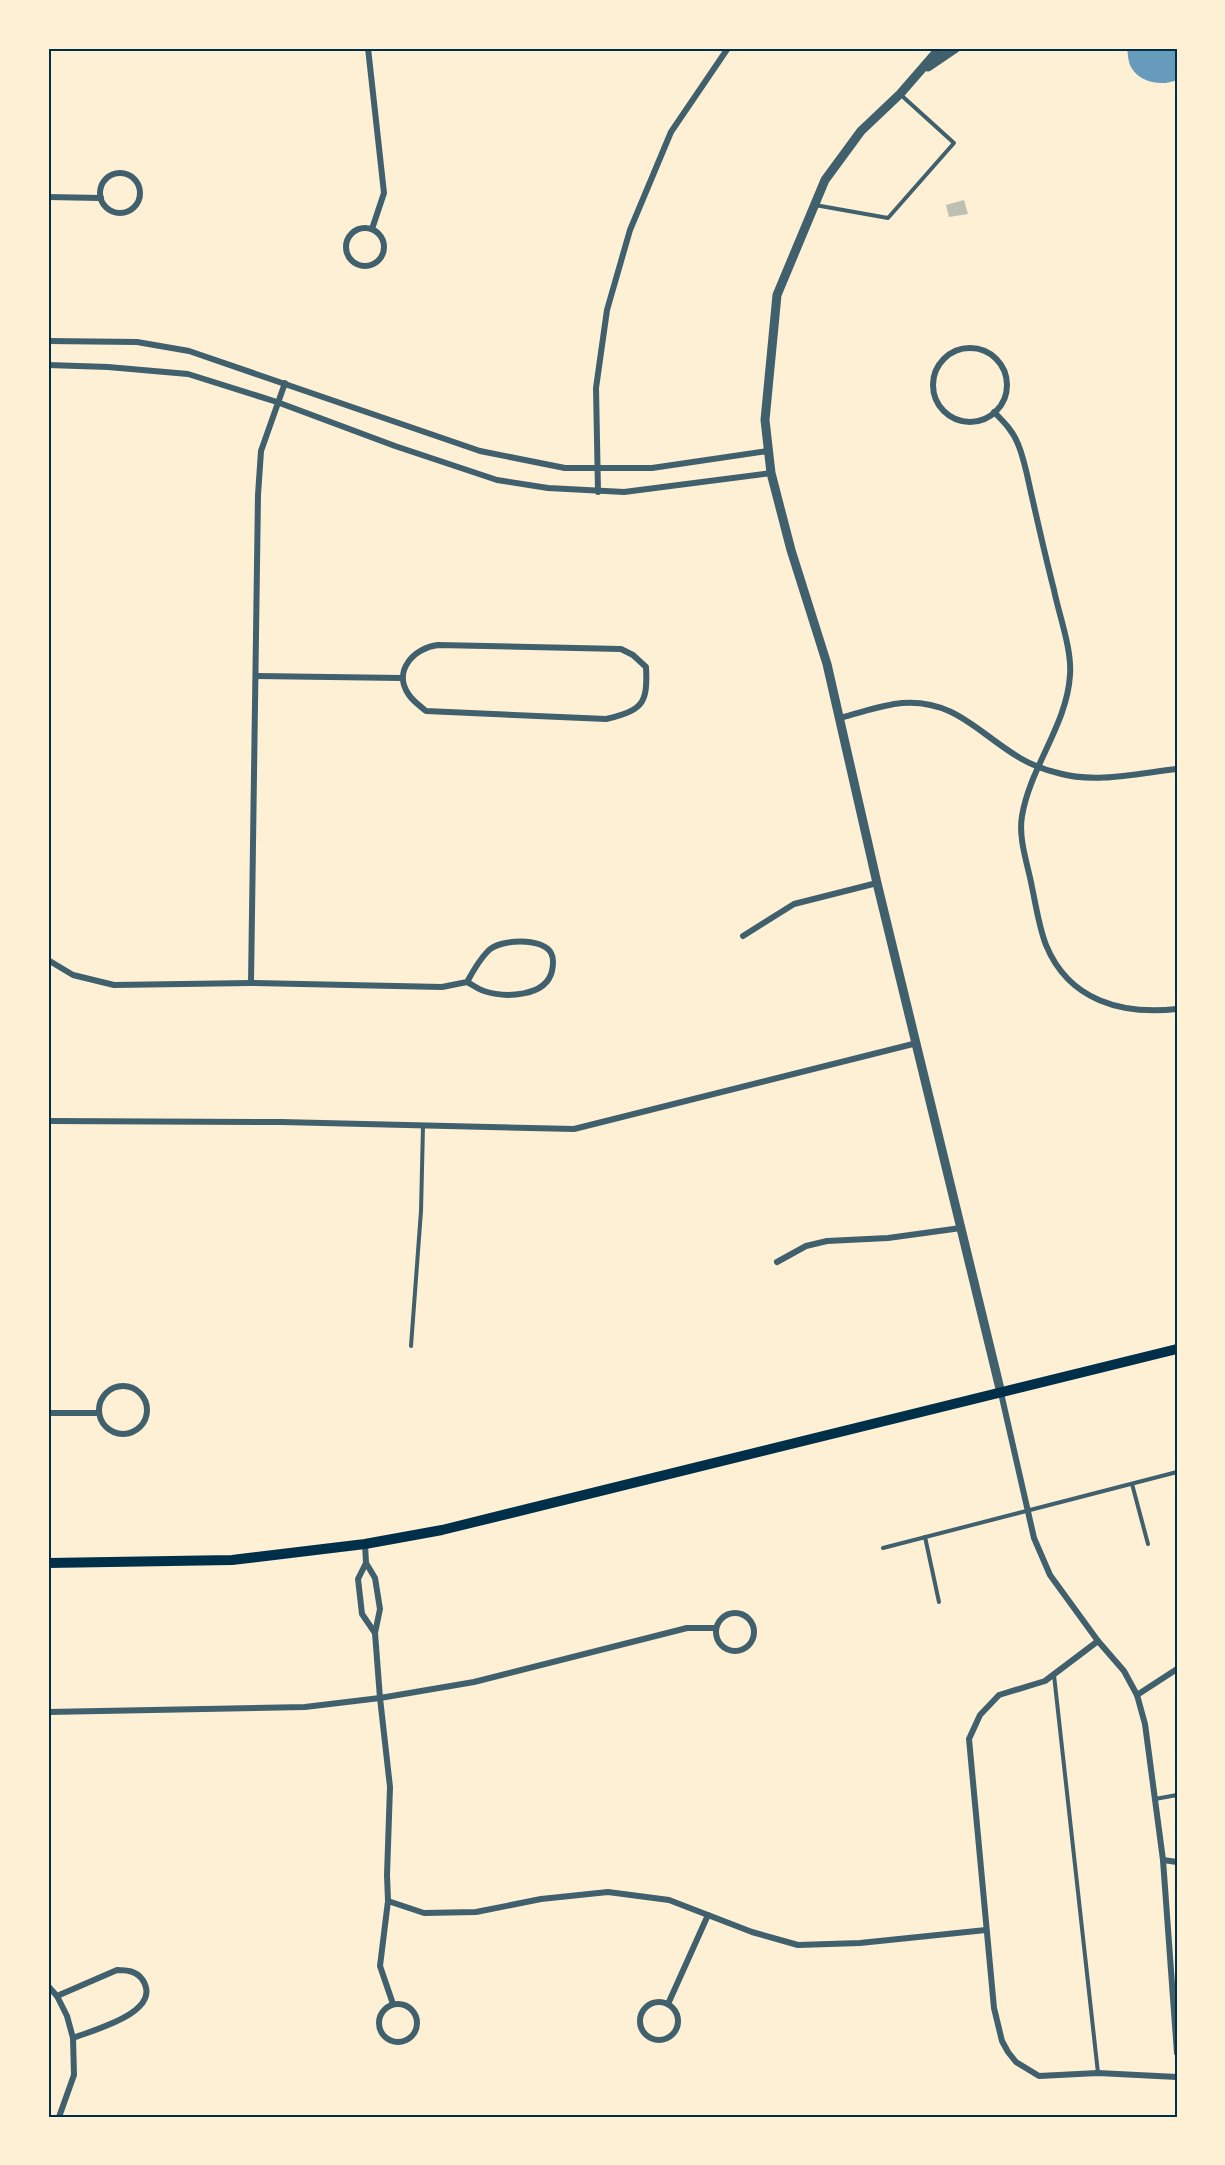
<svg xmlns="http://www.w3.org/2000/svg" width="1225" height="2165" font-family="Spectral,serif">
<style>
.water{fill:#669bbc}
.building{fill:#bec0b2}
.lines{fill:none;stroke-linecap:round;stroke-linejoin:round}
.service{stroke:#3f606c;stroke-width:4}
.minor{stroke:#3f606c;stroke-width:6}
.tertiary{stroke:#3f606c;stroke-width:9}
.secondary{stroke:#003049;stroke-width:10}
.neatline{fill:none;stroke:#003049;stroke-width:2}
</style>
<rect width="100%" height="100%" fill="#fdf0d5"/>
<path class="water" d="M1127,48H1177V80C1161,87 1139,82 1131,67C1128,62 1128,54 1127,48Z"/>
<path class="building" d="M964,200L968,214L949,217L946,205Z"/>
<g class="lines">
<g class="service">
<path d="M815,205L888,218L954,143L901,95"/>
<path d="M411,1346L421,1211L423,1126"/>
<path d="M1132,1484L1148,1544"/>
<path d="M925,1537L939,1602"/>
<path d="M883,1548L1177,1472"/>
<path d="M1054,1675L1098,2073"/>
<path d="M1155,1799L1177,1795"/>
</g>
<g class="minor">
<path d="M368,48L384,193L372,229"/>
<circle cx="120" cy="193" r="20"/>
<path d="M48,197L101,198"/>
<circle cx="365" cy="247" r="19"/>
<path d="M48,341L137,342L189,351L480,451L565,468H652L768,451"/>
<circle cx="970" cy="385" r="37"/>
<path d="M48,365L108,367L188,374L277,402L395,446L497,480L548,488L624,492L771,473"/>
<path d="M994,412C1004,422 1013,431 1018,444C1025,461 1028,480 1032,497C1039,528 1046,559 1054,590C1059,615 1072,649 1070,675C1067,725 1030,767 1022,816C1018,839 1028,865 1032,887C1036,906 1039,927 1046,945C1069,1001 1122,1015 1177,1009"/>
<path d="M598,492L596,388L607,310L630,230L671,132L728,48"/>
<path d="M438,645L621,649L633,655L646,667C648,705 642,710 606,719L426,711C420,706 413,701 409,695C392,671 414,648 438,645Z"/>
<path d="M256,676L402,678"/>
<path d="M839,718C860,713 881,705 902,703C955,699 979,734 1020,758C1032,765 1045,770 1058,773C1096,784 1139,773 1177,769"/>
<path d="M743,936L794,904L877,883"/>
<path d="M48,960L73,975L114,985L251,983L442,987L467,982C473,985 478,989 484,991C505,998 546,997 552,971C553,966 554,958 551,953C543,937 499,939 488,951C479,960 473,971 467,982"/>
<path d="M251,983L258,495L261,451L285,383"/>
<path d="M48,1121L281,1122L574,1129L917,1043"/>
<path d="M777,1262L806,1246L827,1241L888,1238L961,1228"/>
<circle cx="123" cy="1410" r="24"/>
<path d="M1001,1393L1034,1538L1050,1575L1098,1641L1124,1671L1137,1695L1145,1724L1163,1860L1177,2053"/>
<path d="M48,1413H99"/>
<path d="M365,1544L366,1563L375,1578L380,1609L375,1633L380,1698L390,1787L387,1875L388,1901L380,1966L393,2004"/>
<path d="M366,1563L358,1579L362,1614L375,1633"/>
<circle cx="735" cy="1632" r="19"/>
<path d="M1098,1641L1045,1681L999,1695L980,1715L969,1739L994,2008L1002,2041L1008,2052L1016,2062L1039,2076L1098,2073L1177,2077"/>
<path d="M1137,1695L1177,1669"/>
<path d="M48,1712L305,1707L380,1698L474,1682L687,1628H716"/>
<path d="M1163,1860L1177,1862"/>
<path d="M388,1901L424,1913L476,1912L541,1899L608,1892L669,1900L752,1932L798,1945L860,1943L986,1930"/>
<path d="M48,1986L57,1996L67,2016L73,2038L74,2075L59,2117"/>
<path d="M57,1996L117,1970C127,1970 136,1971 142,1979C165,2012 93,2030 73,2038"/>
<circle cx="659" cy="2021" r="19"/>
<circle cx="398" cy="2023" r="19"/>
<path d="M668,2004L708,1915"/>
</g>
<g class="tertiary">
<path d="M940,48L900,94L861,131L825,180L777,295L765,420L771,473L791,550L827,664L877,883L1001,1393"/>
<path d="M928,67L956,48"/>
</g>
<path class="secondary" d="M48,1563L232,1560L365,1544L442,1530L1177,1349"/>
</g>
<rect width="1225" height="2165" fill="none" stroke="#fdf0d5" stroke-width="99"/>
<rect x="50" y="50" width="1126" height="2066" class="neatline"/>
</svg>
